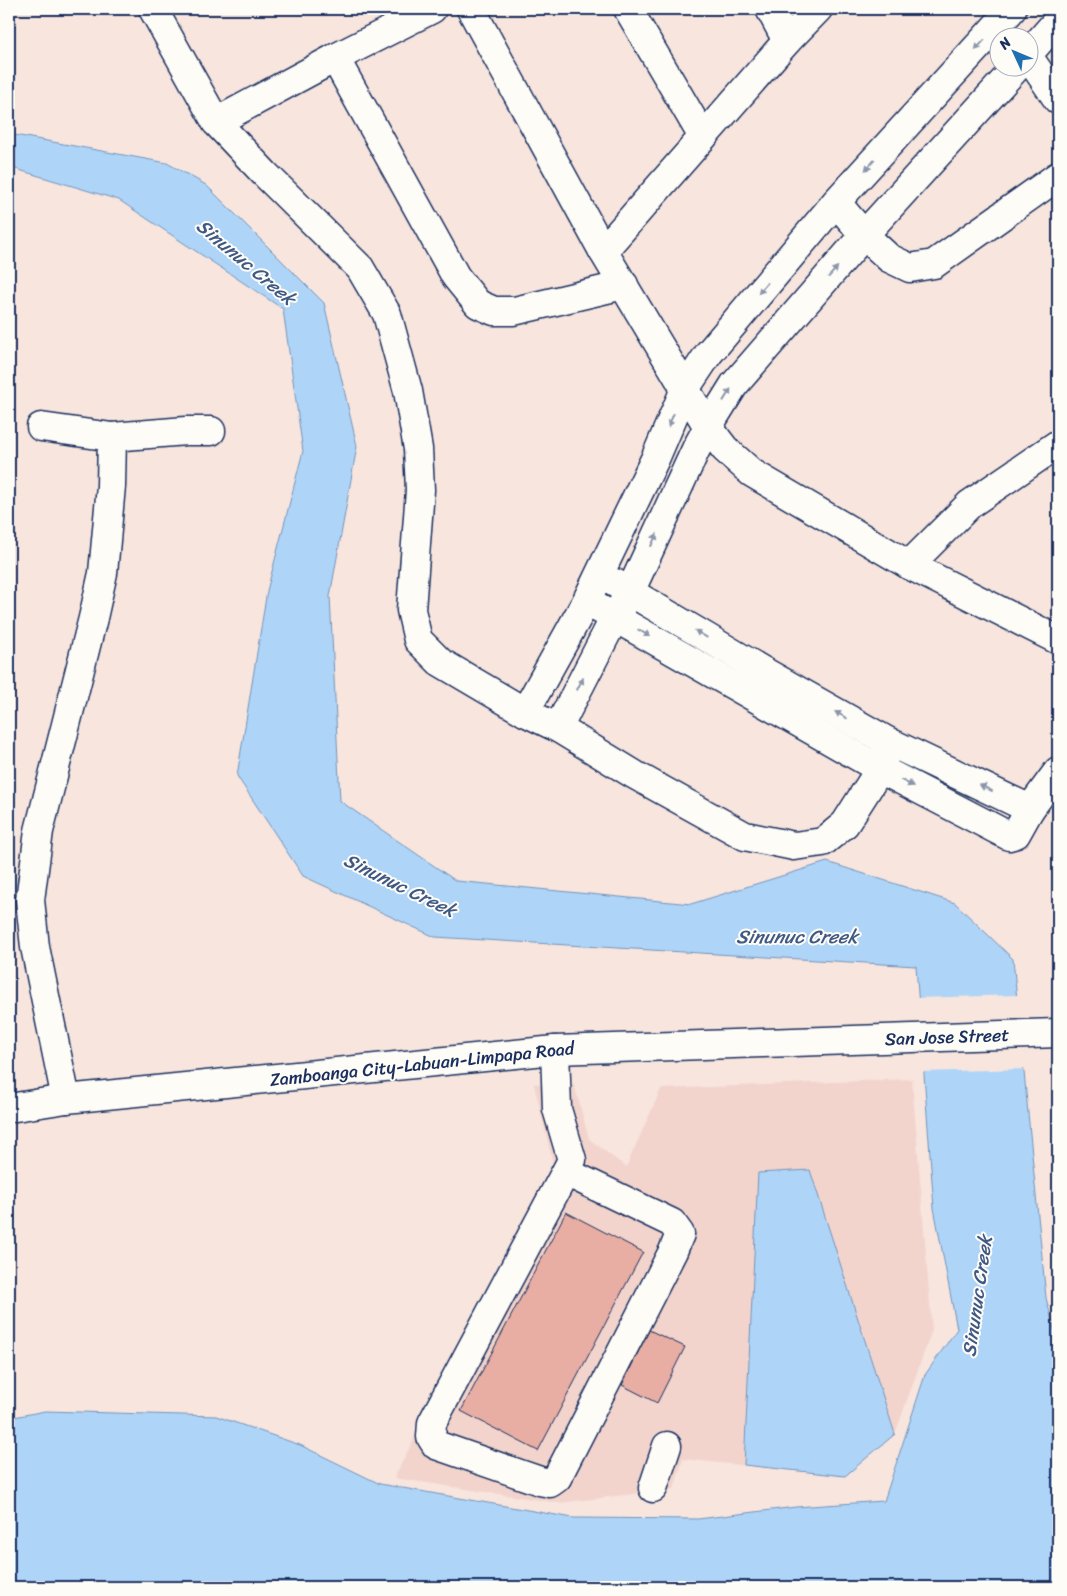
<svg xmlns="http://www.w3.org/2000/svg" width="1067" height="1596" font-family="Sriracha,sans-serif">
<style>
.built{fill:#f2d4cd}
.water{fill:#aed5f8;stroke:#7393ba}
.pier{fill:#f7e5de}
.building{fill:#e8aea4;stroke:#1b2f5e}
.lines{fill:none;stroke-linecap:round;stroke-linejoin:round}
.minor-casing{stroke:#1b2f5e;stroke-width:31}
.major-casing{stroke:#1b2f5e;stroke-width:31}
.minor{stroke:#fdfcf7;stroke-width:28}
.major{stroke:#fdfcf7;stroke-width:28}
.oneway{fill:#8c96aa}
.labels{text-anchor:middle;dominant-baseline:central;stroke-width:4;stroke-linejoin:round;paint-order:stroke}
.street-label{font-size:18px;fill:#1b2f5e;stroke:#fdfcf7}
.water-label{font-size:19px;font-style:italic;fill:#405884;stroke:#fdfcf7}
</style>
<rect width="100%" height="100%" fill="#f7e5de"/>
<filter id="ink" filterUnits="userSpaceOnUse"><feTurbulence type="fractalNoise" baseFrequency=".02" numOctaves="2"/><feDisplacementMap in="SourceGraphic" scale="10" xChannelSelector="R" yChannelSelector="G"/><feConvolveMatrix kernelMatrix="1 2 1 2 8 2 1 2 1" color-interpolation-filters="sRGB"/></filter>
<g filter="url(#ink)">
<path class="built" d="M912,1079L932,1330L895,1434L845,1476L683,1459L674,1489L559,1503L394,1478L554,1167L534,1084H574L589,1139L626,1167L661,1089Z"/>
<g class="water">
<path d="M9,134L167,163L206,185L324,303L357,446L330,596L340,801L456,881L691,904L827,862L955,903L1013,959L1046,1298L1058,1343V1587H9V1418L45,1411L216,1416L300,1445L380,1484L573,1518L698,1519L796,1507L884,1501L925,1375L957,1329L934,1208L916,966L435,937L303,876L237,776L267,591L303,451L283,309L119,200L9,167Z"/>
<path d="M810,1170L895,1434L845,1476L744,1465L758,1173Z"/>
</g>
<path class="pier" d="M1019,995L1026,1069L921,1072L916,998Z"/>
<g class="building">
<path d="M566,1212L643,1252L538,1451L461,1411Z"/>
<path d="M649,1330L685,1347L657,1403L622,1385Z"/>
</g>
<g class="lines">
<g class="minor-casing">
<g id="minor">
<path d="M153,9L216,122L265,174L360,268L387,314L408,391L418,449L420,490L411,610L418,640L440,662L525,712L558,728L635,775L745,836L794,846L823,842L845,824L880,769L889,742"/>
<path d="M471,9L603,251L708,427L725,449L752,473L909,565L1058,640"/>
<path d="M628,9L703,137"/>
<path d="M770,9L787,41"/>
<path d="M1030,52L1058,20"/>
<path d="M335,58L456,277L478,304L494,311H514L624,285"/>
<path d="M1030,59L1058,100"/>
<path d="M216,122L335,58L432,9"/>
<path d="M836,202L864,235L889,258L910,268L934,264L1058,176"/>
<path d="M603,251L787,41L818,9"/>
<path d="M41,427L112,437L111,486L103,573L93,618L39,831L30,900L35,947L66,1099"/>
<path d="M112,437L186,431H211"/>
<path d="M909,565L970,504L1058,444"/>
<path d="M615,583L763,671L889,742L1030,809"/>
<path d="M598,608L880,769L1009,836L1016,834L1030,809L1058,771"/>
<path d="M525,712L586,602L655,459L685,389L709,353L836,202L1012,9"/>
<path d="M558,728L615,617L630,592L696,449L708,427L734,385L864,235L1016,68"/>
<path d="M555,1050L557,1109L572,1160L432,1423L431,1437L436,1445L540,1481L550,1483L557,1478L673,1251L680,1234L672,1223L566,1172"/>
<path d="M653,1488L667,1446"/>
</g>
</g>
<g class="major-casing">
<path id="major" d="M9,1108L66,1099L555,1050L1058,1033"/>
</g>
<use href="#minor" class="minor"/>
<use href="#major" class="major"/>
</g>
<defs><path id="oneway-solid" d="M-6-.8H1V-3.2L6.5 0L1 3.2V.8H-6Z" transform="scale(1.25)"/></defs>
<g class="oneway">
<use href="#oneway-solid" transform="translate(980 45) rotate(132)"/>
<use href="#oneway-solid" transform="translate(870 165) rotate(132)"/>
<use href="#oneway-solid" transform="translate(833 272) rotate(-49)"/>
<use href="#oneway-solid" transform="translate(763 288) rotate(130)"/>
<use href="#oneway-solid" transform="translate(727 395) rotate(-58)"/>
<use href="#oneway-solid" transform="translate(671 420) rotate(113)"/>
<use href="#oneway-solid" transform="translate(654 540) rotate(-65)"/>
<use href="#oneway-solid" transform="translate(644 633) rotate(30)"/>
<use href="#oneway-solid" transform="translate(701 634) rotate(-149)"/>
<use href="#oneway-solid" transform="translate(580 684) rotate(-63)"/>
<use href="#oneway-solid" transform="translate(841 715) rotate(-150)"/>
<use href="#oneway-solid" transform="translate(907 783) rotate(27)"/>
<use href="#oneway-solid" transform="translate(986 788) rotate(-154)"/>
</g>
</g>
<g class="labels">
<g class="street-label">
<text transform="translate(947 1037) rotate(-2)">San Jose Street</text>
<text transform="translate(422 1064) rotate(-6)">Zamboanga City-Labuan-Limpapa Road</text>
</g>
<g class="water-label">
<text transform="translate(246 262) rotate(40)">Sinunuc Creek</text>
<text transform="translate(400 885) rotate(26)">Sinunuc Creek</text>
<text x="797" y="936">Sinunuc Creek</text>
<text transform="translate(977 1296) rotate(-82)">Sinunuc Creek</text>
</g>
</g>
<rect width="1067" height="1596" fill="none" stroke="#fdfcf7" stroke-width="30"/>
<rect x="15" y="15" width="1037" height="1566" fill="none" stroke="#1b2f5e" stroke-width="2" filter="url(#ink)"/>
<g transform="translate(1014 52) rotate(314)"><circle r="24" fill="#fdfcf7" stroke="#a3aaba"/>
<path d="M0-4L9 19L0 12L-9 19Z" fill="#1f6fb2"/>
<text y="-8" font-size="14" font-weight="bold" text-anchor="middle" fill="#1b2f5e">N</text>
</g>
</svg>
